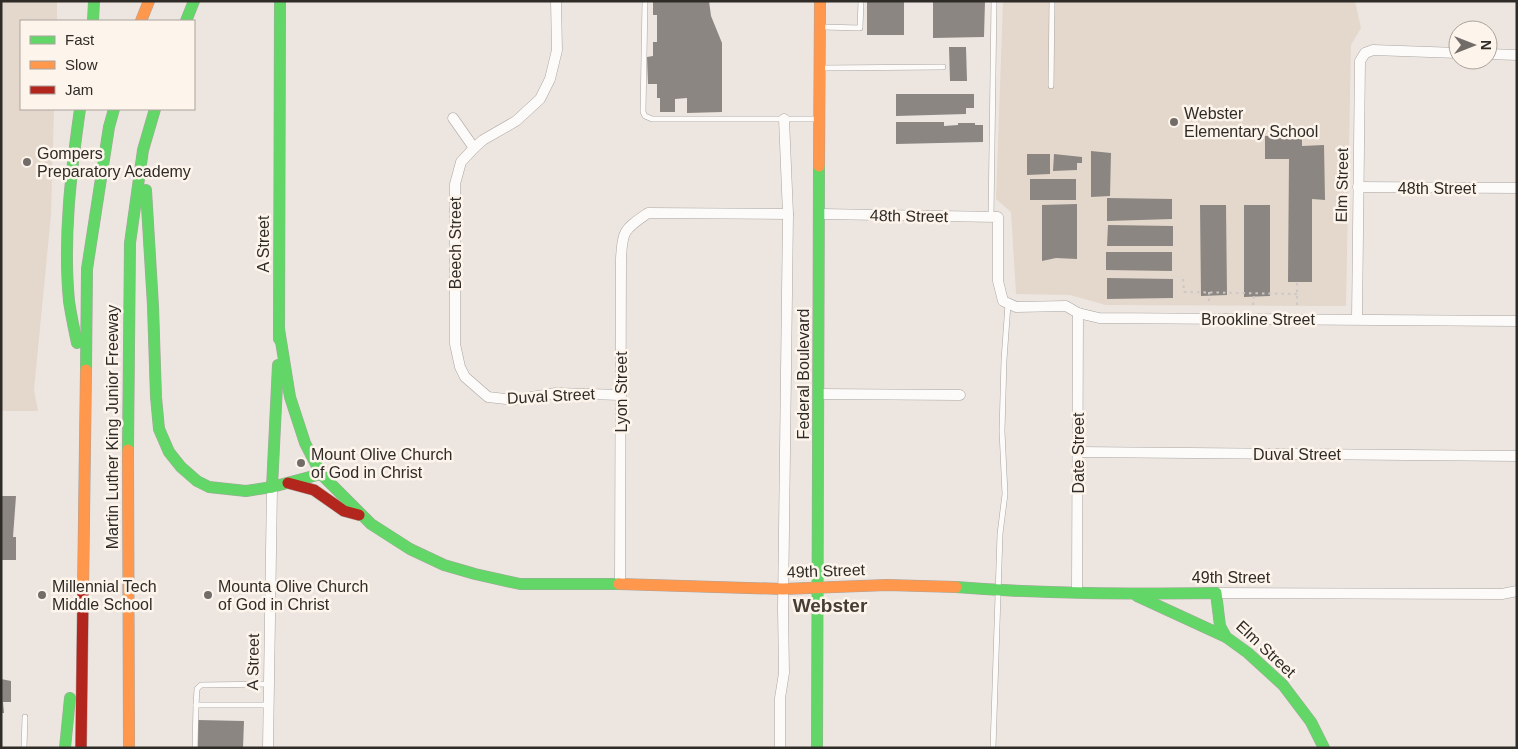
<svg xmlns="http://www.w3.org/2000/svg" width="1518" height="749" font-family="Arial,sans-serif">
<style>
.built{fill:#e4d8cc}
.building{fill:#8b8682}
.lines{fill:none;stroke-linecap:round;stroke-linejoin:round}
.lane-casing{stroke:#aaa5a1;stroke-width:6}
.street-casing{stroke:#aaa5a1;stroke-width:11}
.fast-casing{stroke:#aaa5a1;stroke-width:12}
.slow-casing{stroke:#aaa5a1;stroke-width:12}
.jam-casing{stroke:#aaa5a1;stroke-width:12}
.path{stroke:#cbc8c7;stroke-width:2;stroke-dasharray:2.5 4;stroke-linecap:butt}
.lane{stroke:#fcfbfa;stroke-width:5}
.street{stroke:#fcfbfa;stroke-width:10}
.fast{stroke:#63d668;stroke-width:11}
.slow{stroke:#ff974d;stroke-width:11}
.jam{stroke:#b3261e;stroke-width:11}
.poi-dot{fill:#726c68;stroke:#fdf4eb;stroke-width:2}
.labels{text-anchor:middle;dominant-baseline:central;stroke-width:5;stroke-linejoin:round;paint-order:stroke}
.poi-label{font-size:16px;fill:#2f2b27;stroke:#fdf4eb;text-anchor:start}
.street-label{font-size:16px;fill:#2f2b27;stroke:#fdf4eb}
.quarter-label{font-size:19px;font-weight:bold;fill:#463d34;stroke:#fdf4eb}
</style>
<rect width="100%" height="100%" fill="#ede6e0"/>
<g class="built">
<path d="M1,1H57V21H21V109H54L51,215L34,390L38,411H1Z"/>
<path d="M1003,1H1355L1361,28L1351,45L1346,306L1106,305L1070,295L1016,294L1011,212L996,199Z"/>
</g>
<g class="building">
<path d="M653,1H709L711,16L722,43V112L687,113V98L675,99V112H660V98H657V84H648L647,57L653,56V42H657V15H653Z"/>
<rect x="867" y="1" width="37" height="34"/>
<path d="M933,1H985L984,37L933,38Z"/>
<path d="M949,47H966L967,81H950Z"/>
<path d="M896,94H974V108H966V114L896,116Z"/>
<path d="M896,122H944V126L958,125V123H975V125H983V142L896,144Z"/>
<path d="M1298,135H1302V146L1324,145L1325,200L1312,199V282H1288L1289,159H1265V136Z"/>
<path d="M1091,151L1111,153L1110,196L1091,197Z"/>
<path d="M1027,154H1050V174L1027,175Z"/>
<path d="M1054,154L1082,157V163H1077V170L1053,171Z"/>
<rect x="1030" y="179" width="46" height="21"/>
<path d="M1107,198L1172,199V219L1107,221Z"/>
<path d="M1077,204V259L1056,258L1042,261V205Z"/>
<path d="M1200,205H1226L1227,295L1201,296Z"/>
<path d="M1244,205H1270V296L1244,297Z"/>
<path d="M1108,225L1173,226V246H1107Z"/>
<path d="M1106,252H1172V271L1106,270Z"/>
<path d="M1107,278L1173,279V298L1107,299Z"/>
<path d="M1,496H16L13,537H16V560H1Z"/>
<path d="M1,679L11,681V702H3L4,713H1Z"/>
<path d="M198,720L244,721L243,748H197Z"/>
</g>
<g class="lines">
<g class="lane-casing">
<g id="lane">
<path d="M645,1L643,112L645,116L652,119H817"/>
<path d="M823,27L860,28L861,1"/>
<path d="M823,68L943,67"/>
<path d="M1051,86L1052,1"/>
<path d="M991,217L994,1"/>
<path d="M196,705L197,689L201,685L269,684"/>
<path d="M24,748L25,717"/>
<path d="M195,748L196,705H269"/>
<path d="M993,748L1000,534L1005,494L1002,431L1004,360L1008,304"/>
</g>
</g>
<g class="street-casing">
<g id="street">
<path d="M556,1L557,50L550,79L540,99L516,121L483,140L474,148L461,162L455,184V344L460,367L465,377L488,397L514,400L556,393L621,395"/>
<path d="M1488,54L1517,55"/>
<path d="M453,118L474,148"/>
<path d="M1358,187L1517,188"/>
<path d="M821,214L998,217V281L1003,301L1016,307L1066,306L1078,313L1099,318L1517,321"/>
<path d="M1357,319L1360,61L1365,53L1373,50L1458,53"/>
<path d="M819,394L960,395"/>
<path d="M1078,452L1517,456"/>
<path d="M620,584L621,259C622,230 625,229 648,213L788,214"/>
<path d="M1077,592L1078,313"/>
<path d="M1216,593L1502,594L1517,591"/>
<path d="M268,748L272,487"/>
<path d="M780,748V698L784,673L783,608L788,214L784,119"/>
</g>
</g>
<g class="fast-casing">
<g id="fast">
<path d="M93,21L94,1"/>
<path d="M186,21L194,1"/>
<path d="M146,190L153,306L156,397L159,429L169,452L181,467L197,481L209,487L246,491L272,487"/>
<path d="M279,329L290,397L305,443L321,474L371,524L410,549L444,565L475,574L520,584H619"/>
<path d="M279,339L280,1"/>
<path d="M77,343C74,329 71,315 69,301C63,238 71,172 80,109"/>
<path d="M278,365L272,487L321,474"/>
<path d="M86,370L87,269L109,127L114,109"/>
<path d="M128,450L130,243L143,150L155,109"/>
<path d="M956,587C1043,594 1129,594 1216,593L1220,626L1226,637L1248,653L1283,685L1311,722L1324,748"/>
<path d="M1137,596L1226,637"/>
<path d="M65,748L70,698"/>
<path d="M817,748L819,166"/>
</g>
</g>
<g class="slow-casing">
<g id="slow">
<path d="M141,21L149,1"/>
<path d="M819,166L820,1"/>
<path d="M128,450L129,748"/>
<path d="M619,584L783,589L887,585L956,587"/>
<path d="M83,593L86,370"/>
</g>
</g>
<g class="jam-casing">
<g id="jam">
<path d="M288,483L314,490L344,511L359,515"/>
<path d="M81,748L83,593"/>
</g>
</g>
<g class="path">
<path d="M1183,279L1184,292L1297,294"/>
<path d="M1209,292V304"/>
<path d="M1253,305L1254,295"/>
<path d="M1297,305V280"/>
</g>
<use href="#lane" class="lane"/>
<use href="#street" class="street"/>
<use href="#fast" class="fast"/>
<use href="#slow" class="slow"/>
<use href="#jam" class="jam"/>
</g>
<g class="poi-dot">
<circle cx="1174" cy="122" r="5"/>
<circle cx="27" cy="162" r="5"/>
<circle cx="301" cy="463" r="5"/>
<circle cx="42" cy="595" r="5"/>
<circle cx="208" cy="595" r="5"/>
</g>
<g class="labels">
<g class="poi-label">
<text x="1184" y="113">Webster<tspan x="1184" dy="18">Elementary School</tspan></text>
<text x="37" y="153">Gompers<tspan x="37" dy="18">Preparatory Academy</tspan></text>
<text x="311" y="454">Mount Olive Church<tspan x="311" dy="18">of God in Christ</tspan></text>
<text x="52" y="586">Millennial Tech<tspan x="52" dy="18">Middle School</tspan></text>
<text x="218" y="586">Mounta Olive Church<tspan x="218" dy="18">of God in Christ</tspan></text>
</g>
<g class="street-label">
<text transform="translate(1342 185) rotate(-89)">Elm Street</text>
<text x="1437" y="188">48th Street</text>
<text transform="translate(909 216) rotate(1)">48th Street</text>
<text transform="translate(455 243) rotate(-90)">Beech Street</text>
<text transform="translate(263 244) rotate(-90)">A Street</text>
<text x="1258" y="319">Brookline Street</text>
<text transform="translate(803 374) rotate(-90)">Federal Boulevard</text>
<text transform="translate(621 392) rotate(-90)">Lyon Street</text>
<text transform="translate(551 396) rotate(-3)">Duval Street</text>
<text transform="translate(112 427) rotate(-90)">Martin Luther King Junior Freeway</text>
<text transform="translate(1078 453) rotate(-90)">Date Street</text>
<text x="1297" y="454">Duval Street</text>
<text transform="translate(826 571) rotate(-2)">49th Street</text>
<text x="1231" y="577">49th Street</text>
<text transform="translate(1266 649) rotate(43)">Elm Street</text>
<text transform="translate(253 662) rotate(-89)">A Street</text>
</g>
<g class="quarter-label">
<text x="830" y="605">Webster</text>
</g>
</g>
<rect width="1518" height="749" fill="none" stroke="#2f2b27" stroke-width="5"/>
<rect x="20" y="20" width="175" height="90" fill="#fdf4eb" stroke="#aba49d"/>
<rect x="30" y="36" width="25" height="8" fill="#63d668" stroke="#aba49d"/>
<text x="65" y="45" font-size="15" fill="#2f2b27">Fast</text>
<rect x="30" y="61" width="25" height="8" fill="#ff974d" stroke="#aba49d"/>
<text x="65" y="70" font-size="15" fill="#2f2b27">Slow</text>
<rect x="30" y="86" width="25" height="8" fill="#b3261e" stroke="#aba49d"/>
<text x="65" y="95" font-size="15" fill="#2f2b27">Jam</text>
<g transform="translate(1473 45) rotate(90)"><circle r="24" fill="#fdf4eb" stroke="#aba49d"/>
<path d="M0-4L9 19L0 12L-9 19Z" fill="#726c68"/>
<text y="-8" font-size="14" font-weight="bold" text-anchor="middle" fill="#2f2b27">N</text>
</g>
</svg>
